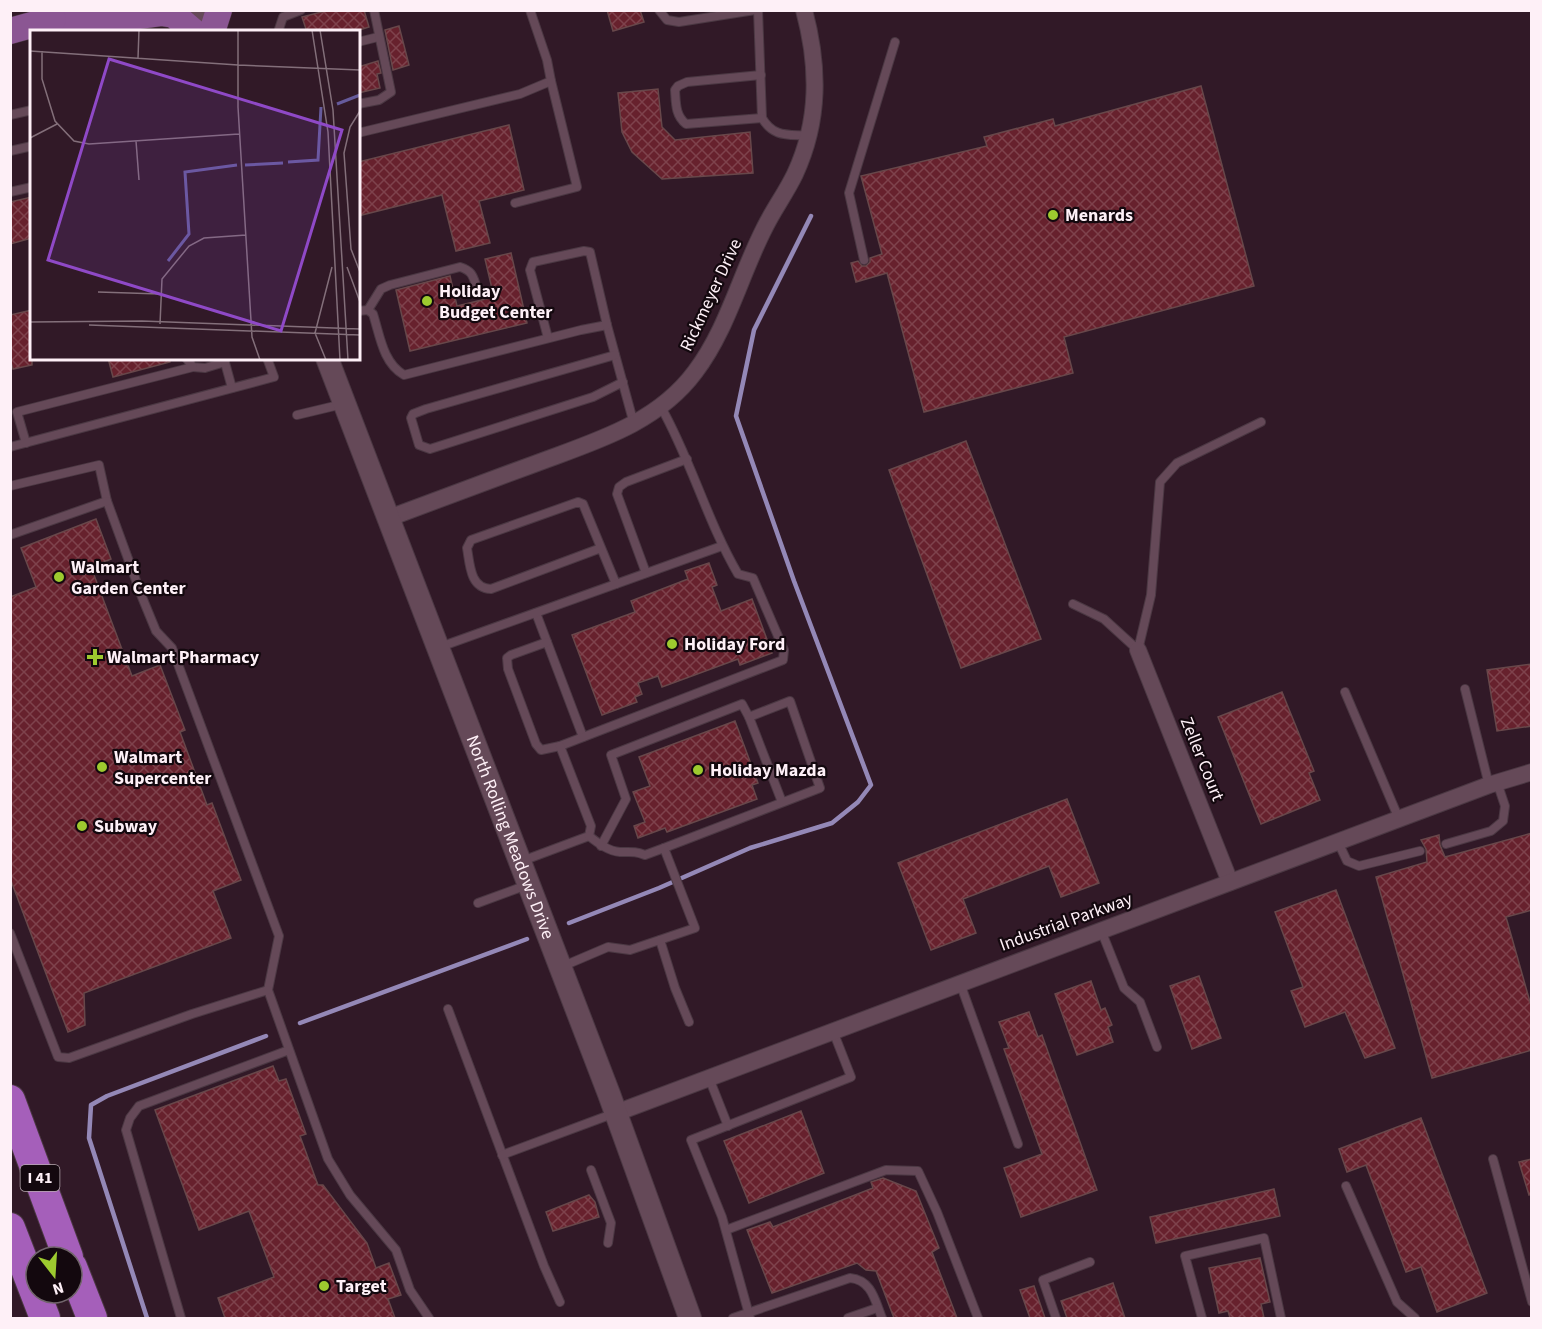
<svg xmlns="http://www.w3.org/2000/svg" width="1542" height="1329" font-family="'Source Sans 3',sans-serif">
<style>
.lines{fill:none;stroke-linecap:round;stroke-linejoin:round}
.stream{stroke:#9488b7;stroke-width:4.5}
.building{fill:url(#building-cross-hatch);stroke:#67474a;stroke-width:1.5}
.service-casing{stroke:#4b3843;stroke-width:10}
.minor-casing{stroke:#4b3843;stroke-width:18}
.secondary-casing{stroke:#4b3843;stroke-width:24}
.primary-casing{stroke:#4b3843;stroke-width:27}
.motorway-casing{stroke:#4b3843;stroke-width:32}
.service{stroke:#654958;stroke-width:8}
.minor{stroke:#654958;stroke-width:16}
.secondary{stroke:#654958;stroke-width:22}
.primary{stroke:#8b5693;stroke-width:26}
.motorway{stroke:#a55fba;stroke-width:30}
.poi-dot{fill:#9dca2f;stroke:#13080e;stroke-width:2}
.labels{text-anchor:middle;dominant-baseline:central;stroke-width:4.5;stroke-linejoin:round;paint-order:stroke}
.shield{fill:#13080e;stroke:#b8aab1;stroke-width:1.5}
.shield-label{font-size:16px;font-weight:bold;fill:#fef0f7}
.poi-label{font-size:18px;font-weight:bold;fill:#fef0f7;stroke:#13080e;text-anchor:start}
.street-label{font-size:18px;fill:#fef0f7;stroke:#13080e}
.inset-river{fill:none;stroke:#665b9c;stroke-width:3}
.inset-road{fill:none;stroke:#836f7a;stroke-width:1.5}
.view{fill:#8f49c7;fill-opacity:0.15;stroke:#8f49c7;stroke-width:3}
.inset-edge{fill:none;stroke:#fef0f7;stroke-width:3}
</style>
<defs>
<pattern id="building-cross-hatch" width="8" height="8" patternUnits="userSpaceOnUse" patternTransform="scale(1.5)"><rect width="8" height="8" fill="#67212d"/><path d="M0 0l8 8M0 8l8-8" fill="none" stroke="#7e424c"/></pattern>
</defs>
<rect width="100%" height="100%" fill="#311927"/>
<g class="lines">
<g class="stream">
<path d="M569,923L659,888L750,848L832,823L858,802L871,785L794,581L736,416L754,330L811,216"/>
<path d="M300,1023L527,939"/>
<path d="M147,1318L89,1138L91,1105L107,1096L266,1036"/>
</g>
</g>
<g class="building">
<path d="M329,10H364L369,27L353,32H307L302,17Z"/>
<path d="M607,10H640L644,22L613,31Z"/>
<path d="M399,26L409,65L393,70L385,30Z"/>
<path d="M378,61L381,73L377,74L380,88L358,93V67Z"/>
<path d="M1201,86L1254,286L1064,337L1073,373L924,412L887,273L856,282L851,263L858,261L862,266H866L870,262V258L882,254L861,176L987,146L984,137L1053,119L1055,126Z"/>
<path d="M658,89L662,127L675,140L750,132L753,173L662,179L632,152L622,132L618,93Z"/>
<path d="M509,125L524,190L479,201L490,243L456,251L442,195L358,216V162Z"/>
<path d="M32,197V238L10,244V202Z"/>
<path d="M511,253L527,323L410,351L396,290L450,276L457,306L494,297L485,259Z"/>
<path d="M32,310V365L13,369L10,359V315Z"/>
<path d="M108,358H170V362L113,377Z"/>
<path d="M966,441L1041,639L961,668L889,470Z"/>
<path d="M96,519L111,559L91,567L132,676L160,665L185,730L180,732L207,805L212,803L241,880L213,891L231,938L84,993L85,1025L68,1032L10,878V597L36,587L21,548Z"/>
<path d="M709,563L717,585L712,587L721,611L752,599L772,653L740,665L738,659L662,687L658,676L638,683L642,694L635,697L637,702L602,715L572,635L635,612L631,601L688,579L685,571Z"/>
<path d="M1532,664V726L1497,731L1487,670Z"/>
<path d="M1282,692L1314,771L1309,773L1320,800L1261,824L1218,717Z"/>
<path d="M735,721L758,783L752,785L757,799L667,832L665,828L638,838L634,826L645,822L633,792L650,786L639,757Z"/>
<path d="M1067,799L1099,883L1061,897L1049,866L963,899L976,933L931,950L898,863Z"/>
<path d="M1532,833V910L1506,917L1532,1009V1050L1432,1078L1376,877L1427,862L1426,849L1421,840L1439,835L1440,845L1445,857Z"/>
<path d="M1336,890L1395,1048L1365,1058L1345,1012L1305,1027L1291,991L1303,987L1275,912Z"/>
<path d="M1199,976L1221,1038L1192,1049L1170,986Z"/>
<path d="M1091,981L1101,1010L1105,1008L1112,1025L1108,1027L1113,1042L1077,1055L1055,994Z"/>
<path d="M1029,1012L1038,1037L1042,1035L1097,1190L1021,1217L1004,1168L1042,1154L1004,1049L1009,1048L999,1022Z"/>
<path d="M273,1066L279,1081L286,1079L306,1134L300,1136L318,1185H323L367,1243L376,1268L389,1263L401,1295L388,1299L395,1318H225L218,1298L274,1277L249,1211L199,1230L155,1110Z"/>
<path d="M801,1111L824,1173L749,1203L724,1141Z"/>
<path d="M1421,1118L1487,1293L1437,1312L1421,1267L1406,1272L1366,1165L1347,1172L1339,1149Z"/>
<path d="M1532,1159V1194L1529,1195L1519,1162Z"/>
<path d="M883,1178L916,1191L939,1248L932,1252L957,1318H894L876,1271L866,1270L857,1263L772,1293L747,1230L770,1222L773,1227L873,1188L871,1182Z"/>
<path d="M1274,1189L1280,1216L1156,1243L1150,1217Z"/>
<path d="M589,1195L595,1202L599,1217L553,1231L546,1212Z"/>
<path d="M1260,1258L1270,1302L1261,1304L1264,1318H1230L1228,1311L1219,1313L1209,1268Z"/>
<path d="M1113,1283L1125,1318H1067L1061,1301Z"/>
<path d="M1034,1286L1045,1318H1030L1020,1290Z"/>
</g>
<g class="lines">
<g class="service-casing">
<g id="service">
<path d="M659,10L667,20L679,22L755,10"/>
<path d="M758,10L762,118C774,138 788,134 809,136"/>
<path d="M278,32L283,17L301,10"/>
<path d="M358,42L378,37"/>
<path d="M761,75L687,82L678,86L675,90C676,103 675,115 686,124L762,118"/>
<path d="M358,104L379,100L391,92L374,10"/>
<path d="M10,115L32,110"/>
<path d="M358,133L520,94L551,81L547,60L530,10"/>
<path d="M10,151L32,146"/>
<path d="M10,192L32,187"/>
<path d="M515,203L577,187L551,81"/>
<path d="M864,260L849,193L895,42"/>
<path d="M368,310L381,289L390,285L460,267C473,271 473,277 477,288"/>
<path d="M358,311L368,310L373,314C380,336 383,363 404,375L581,330L607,325L634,424"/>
<path d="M548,338L530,270L533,262L584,251L590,252L607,325"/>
<path d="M615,355L426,409L413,414L411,418L419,445L430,449L593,397L623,382"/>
<path d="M186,358L193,367L205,368L225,362"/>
<path d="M224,359L232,388"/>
<path d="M297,415L343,404"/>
<path d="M26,443L17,412L193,367"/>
<path d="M10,447L274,377L267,358"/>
<path d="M10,486L99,465L107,501L142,597L156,631L172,648L279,936L268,990L328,1159L350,1195L396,1250L410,1290L429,1318"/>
<path d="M10,535L107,501"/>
<path d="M601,548L491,589C470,588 470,565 467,548L471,540L578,502L583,504L616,584"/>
<path d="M646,573L617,494L619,487L626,482L687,459"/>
<path d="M1073,604L1104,619L1138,650L1151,595L1160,482L1177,463L1261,422"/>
<path d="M536,613L583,737"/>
<path d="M547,642L511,655L507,658L508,669L536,744L541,750L560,746L783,660L784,650L753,578L738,574C707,521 691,460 661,407"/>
<path d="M440,647L722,546"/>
<path d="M1465,689L1489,785"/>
<path d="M1345,692L1399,819"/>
<path d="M1338,842L1347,861L1359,866L1420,851"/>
<path d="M1446,844L1491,831L1503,821L1505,806L1497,782"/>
<path d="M601,846L626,799L611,755L742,704L749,717"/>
<path d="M664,848L820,788L790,701L749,717L782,802"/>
<path d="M522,861L589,836L591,826L560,746"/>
<path d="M478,903L527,885"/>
<path d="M1101,930L1124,988L1140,1002L1157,1047"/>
<path d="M10,933L58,1057L69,1058L192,1014L268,990"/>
<path d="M660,940L675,988L689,1022"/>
<path d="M561,967L608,947L630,950L695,928L664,848L645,855C635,851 631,852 620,852C608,851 598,843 589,836"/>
<path d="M960,983L1018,1144"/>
<path d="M448,1009L544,1266L560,1302"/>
<path d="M709,1078L728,1126"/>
<path d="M502,1155L615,1113"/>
<path d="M1493,1159L1532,1302"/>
<path d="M591,1170L611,1223L608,1243"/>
<path d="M1346,1186L1397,1302L1415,1318"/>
<path d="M726,1230L886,1170L918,1171L937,1212L978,1318"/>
<path d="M181,1318L126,1130L130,1118L139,1106L289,1050"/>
<path d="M733,1318L850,1278C872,1280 875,1301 882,1318"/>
<path d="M750,1318L722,1217L691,1140L851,1077L833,1031"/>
<path d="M848,1318L877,1308"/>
<path d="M1056,1318L1043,1280L1090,1262"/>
<path d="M1202,1318L1185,1256L1264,1238L1281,1318"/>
</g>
</g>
<g class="minor-casing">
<g id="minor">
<path d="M389,518C435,501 482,483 529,466C589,443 655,426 695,372C727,330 740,276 764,229C773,210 786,193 795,174C820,120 819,66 804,10"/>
<path d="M1138,650L1230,882"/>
<path d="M616,1113L1489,785L1532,772"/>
</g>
</g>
<g class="secondary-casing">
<g id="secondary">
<path d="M194,10L200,32"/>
<path id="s1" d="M327,358L609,1094L690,1318"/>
</g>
</g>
<g class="primary-casing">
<g id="primary">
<path d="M39,23L71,25L161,13L174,15L194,32"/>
<path d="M10,31L53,19"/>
<path d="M212,32L219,10"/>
</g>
</g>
<g class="motorway-casing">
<g id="motorway">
<path d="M10,1100L68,1257"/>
<path d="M10,1228L45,1318"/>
<path d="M72,1267L92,1318"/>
</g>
</g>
<use href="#service" class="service"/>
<use href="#minor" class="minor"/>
<use href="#secondary" class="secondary"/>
<use href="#primary" class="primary"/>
<use href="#motorway" class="motorway"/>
</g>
<g class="poi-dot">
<circle cx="1053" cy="215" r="6"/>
<circle cx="427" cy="301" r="6"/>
<circle cx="59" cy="577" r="6"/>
<circle cx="672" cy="644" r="6"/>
<path d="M92 648h6v6h6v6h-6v6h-6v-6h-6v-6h6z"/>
<circle cx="102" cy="767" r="6"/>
<circle cx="698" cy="770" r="6"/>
<circle cx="82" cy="826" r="6"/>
<circle cx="324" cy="1286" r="6"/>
</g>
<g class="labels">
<rect class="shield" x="20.5" y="1165" width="39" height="26" rx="4.5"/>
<g class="shield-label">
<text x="40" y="1178">I 41</text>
</g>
<g class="poi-label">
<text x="1065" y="215">Menards</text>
<text x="439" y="291">Holiday<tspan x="439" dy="21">Budget Center</tspan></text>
<text x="71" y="567">Walmart<tspan x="71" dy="21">Garden Center</tspan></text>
<text x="684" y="644">Holiday Ford</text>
<text x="107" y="657">Walmart Pharmacy</text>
<text x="114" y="757">Walmart<tspan x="114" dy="21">Supercenter</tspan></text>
<text x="710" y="770">Holiday Mazda</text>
<text x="94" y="826">Subway</text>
<text x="336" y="1286">Target</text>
</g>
<g class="street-label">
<text transform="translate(711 295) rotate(-65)">Rickmeyer Drive</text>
<text transform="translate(1202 759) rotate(68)">Zeller Court</text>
<text stroke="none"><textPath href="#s1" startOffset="513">North Rolling Meadows Drive</textPath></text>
<text transform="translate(1066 922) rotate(-20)">Industrial Parkway</text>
</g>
</g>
<g transform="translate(30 30)">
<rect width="330" height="330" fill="#311927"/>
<path class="inset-river" d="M307,74L330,65M258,132L288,130L291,77M215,135L253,133M138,231L159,204L155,142L207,135"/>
<path class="inset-road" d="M208,0V77L222,307L230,330M282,0L298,102L310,330M290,0L303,80L318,330M0,21L208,35M12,21V49L25,91L44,111L59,114L209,104M108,28L109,0M208,35L330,40M330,81L320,97L314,123L321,219L330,242M0,108L27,94M106,111L109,150M317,237L330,272M68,262L130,264M0,292L112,291L330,299M130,294L132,249L159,216L174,208L216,205M59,295L330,305M296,330L285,303L302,237"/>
<path class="view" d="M79,29L312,100L251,301L18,230Z"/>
<rect width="330" height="330" class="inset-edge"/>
</g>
<rect width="1542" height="1329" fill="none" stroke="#fef0f7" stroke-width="24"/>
<g transform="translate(54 1275) rotate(163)"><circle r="28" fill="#13080e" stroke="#71656b" stroke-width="1.5"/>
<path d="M0-4.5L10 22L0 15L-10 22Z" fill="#9dca2f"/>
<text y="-9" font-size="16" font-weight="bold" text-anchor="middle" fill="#fef0f7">N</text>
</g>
</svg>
